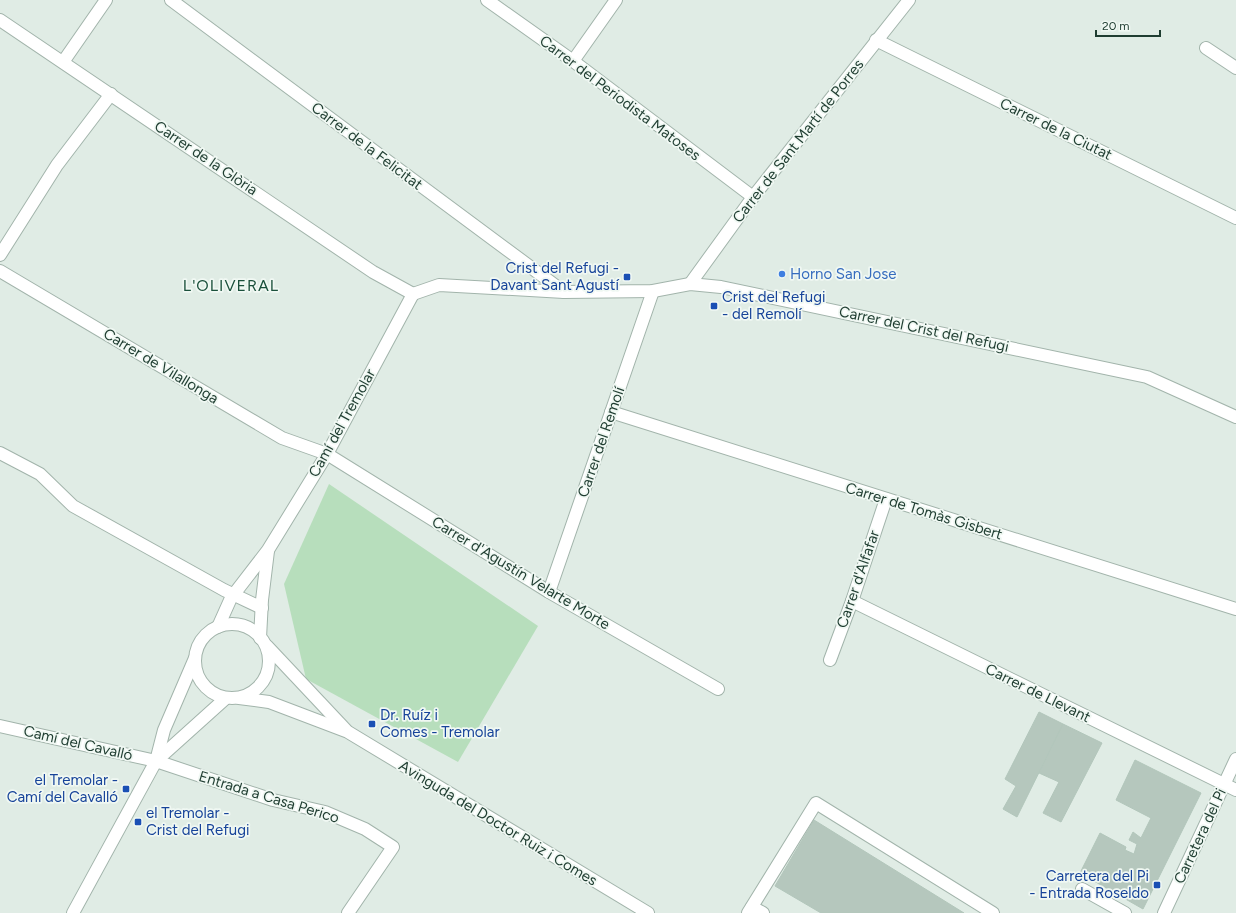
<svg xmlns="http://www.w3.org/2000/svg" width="1236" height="913" font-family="Figtree,sans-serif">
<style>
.green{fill:#b7debc}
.building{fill:#b5c7bd;stroke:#b2c6bb}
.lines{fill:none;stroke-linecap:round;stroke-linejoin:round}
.minor-casing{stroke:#a2b4ab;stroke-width:14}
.minor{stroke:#fff;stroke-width:12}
.shop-dot{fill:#3f7fe0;stroke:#f0f8f3;stroke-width:1.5}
.transit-dot{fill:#1a4fb4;stroke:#f0f8f3;stroke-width:1.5}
.labels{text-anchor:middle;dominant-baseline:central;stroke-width:3.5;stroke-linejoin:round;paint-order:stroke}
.street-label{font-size:15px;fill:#1f3d31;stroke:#f0f8f3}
.transit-label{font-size:15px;fill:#164399;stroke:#f0f8f3;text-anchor:end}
.shop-label{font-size:15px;fill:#366cbe;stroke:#f0f8f3;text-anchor:start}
.neighbourhood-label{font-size:16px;letter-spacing:1px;fill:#1a503b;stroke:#f0f8f3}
</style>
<rect width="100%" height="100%" fill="#e0ece5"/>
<path class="green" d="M329,484L538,626L458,762L306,679L284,584Z"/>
<g class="building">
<path d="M1039,712L1063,724L1017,817L1003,809L1016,786L1005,779Z"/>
<path d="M1063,724L1102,743L1061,822L1043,813L1059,782L1039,773Z"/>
<path d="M1135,760L1201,793L1143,909L1080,873L1100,833L1126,847L1125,850L1134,854L1137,844L1129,840L1133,832L1141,838L1151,818L1116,800Z"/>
<path d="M814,820L964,913H821L775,886Z"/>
</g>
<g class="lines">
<g class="minor-casing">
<g id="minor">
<path d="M171,0L564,292"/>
<path d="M487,0L573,61L753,197"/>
<path d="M0,20L373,272L413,294"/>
<path d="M876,40L1236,218"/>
<path d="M1206,48L1236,68"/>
<path d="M573,61L616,0"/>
<path d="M63,62L106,0"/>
<path d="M0,255L57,165L111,94"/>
<path d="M0,271L282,438L327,454L549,592L718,689"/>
<path d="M690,284L753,197L909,0"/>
<path d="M413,294L439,285L564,292L653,291L690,284L721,287L1147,377L1236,417"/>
<path d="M611,412L1236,609"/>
<path d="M0,453L40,474L73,506L224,590L262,608"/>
<path d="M549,592L653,291"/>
<path d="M852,601L1236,790"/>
<circle cx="232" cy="661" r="37"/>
<path d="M218,627L231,598L268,550L327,454L413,294"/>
<path d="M260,638L262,600L268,551"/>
<path d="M267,646L346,730"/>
<path d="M830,660L852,601L886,499"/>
<path d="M239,698L269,702L348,732L648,913"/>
<path d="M0,726L156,761L273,800L325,812L365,829L393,847L348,913"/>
<path d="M156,761L226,698"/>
<path d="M1082,889L1125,913"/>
<path d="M752,907L763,913"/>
<path d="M73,913L156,761L164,730L195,658"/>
<path d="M748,913L816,803L993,913"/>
<path d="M1164,913L1236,759"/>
</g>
</g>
<use href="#minor" class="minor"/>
</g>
<circle class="shop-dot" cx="782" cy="274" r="4"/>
<g class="transit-dot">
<rect x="623" y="273" width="8" height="8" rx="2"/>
<rect x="710" y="302" width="8" height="8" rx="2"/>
<rect x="368" y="720" width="8" height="8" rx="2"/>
<rect x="122" y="785" width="8" height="8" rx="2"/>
<rect x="134" y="818" width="8" height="8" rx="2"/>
<rect x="1153" y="881" width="8" height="8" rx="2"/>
</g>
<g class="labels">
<g class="street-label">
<text transform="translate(620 98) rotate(37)">Carrer del Periodista Matoses</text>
<text transform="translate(1056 129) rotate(26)">Carrer de la Ciutat</text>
<text transform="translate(798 141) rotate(-52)">Carrer de Sant Martí de Porres</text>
<text transform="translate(367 146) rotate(37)">Carrer de la Felicitat</text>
<text transform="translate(206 158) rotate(34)">Carrer de la Glòria</text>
<text transform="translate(924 329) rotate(12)">Carrer del Crist del Refugi</text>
<text transform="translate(161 366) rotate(31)">Carrer de Vilallonga</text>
<text transform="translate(342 423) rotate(-61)">Camí del Tremolar</text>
<text transform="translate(601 442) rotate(-71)">Carrer del Remolí</text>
<text transform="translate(924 511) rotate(17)">Carrer de Tomàs Gisbert</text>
<text transform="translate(521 573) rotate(31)">Carrer d'Agustín Velarte Morte</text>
<text transform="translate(858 579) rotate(-71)">Carrer d'Alfafar</text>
<text transform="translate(1038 693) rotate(26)">Carrer de Llevant</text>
<text transform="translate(78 743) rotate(13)">Camí del Cavalló</text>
<text transform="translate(269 797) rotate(17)">Entrada a Casa Perico</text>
<text transform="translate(498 823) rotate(31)">Avinguda del Doctor Ruiz i Comes</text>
<text transform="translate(1200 836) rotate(-65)">Carretera del Pi</text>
</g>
<g class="transit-label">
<text x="619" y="268">Crist del Refugi -<tspan x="619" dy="17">Davant Sant Agustí</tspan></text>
<text x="722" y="297" text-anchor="start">Crist del Refugi<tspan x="722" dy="17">- del Remolí</tspan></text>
<text x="380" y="715" text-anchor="start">Dr. Ruíz i<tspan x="380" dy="17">Comes - Tremolar</tspan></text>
<text x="118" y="780">el Tremolar -<tspan x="118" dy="17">Camí del Cavalló</tspan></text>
<text x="146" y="813" text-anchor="start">el Tremolar -<tspan x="146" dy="17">Crist del Refugi</tspan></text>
<text x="1149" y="876">Carretera del Pi<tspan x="1149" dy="17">- Entrada Roseldo</tspan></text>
</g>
<g class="shop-label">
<text x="790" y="274">Horno San Jose</text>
</g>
<g class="neighbourhood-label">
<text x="231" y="285">L'OLIVERAL</text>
</g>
</g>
<path d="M1096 30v6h64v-6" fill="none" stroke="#1f3d31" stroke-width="2"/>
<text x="1102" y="30" font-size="12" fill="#1f3d31" stroke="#f0f8f3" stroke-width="3" paint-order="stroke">20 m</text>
</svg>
